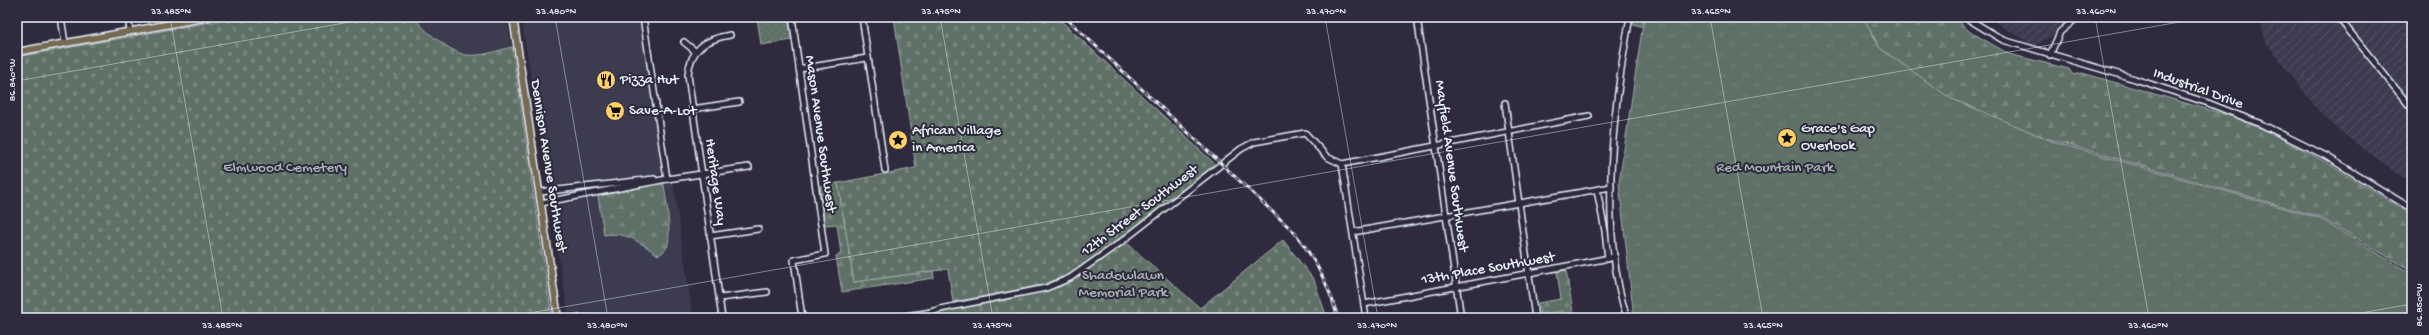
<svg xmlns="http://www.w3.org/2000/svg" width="2429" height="335" font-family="'Gochi Hand',sans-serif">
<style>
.built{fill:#3e3a50}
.industrial{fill:url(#industrial-furrows)}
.grass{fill:url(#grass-dots);stroke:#a3b0af}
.forest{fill:url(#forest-firs);stroke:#a3b0af}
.cemetery{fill:url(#cemetery-stones);stroke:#a3b0af}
.park{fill:url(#park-tufts);stroke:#a3b0af}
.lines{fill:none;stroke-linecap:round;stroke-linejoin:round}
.minor-casing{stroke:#e8f1f8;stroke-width:8}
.major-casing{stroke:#e8f1f8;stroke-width:9}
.minor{stroke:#2f2a3d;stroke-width:5}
.major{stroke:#766a54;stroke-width:6}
.rail-casing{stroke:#e8f1f8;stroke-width:3}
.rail{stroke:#2f2a3d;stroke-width:1.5;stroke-dasharray:4.5;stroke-linecap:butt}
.ticks{fill:none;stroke:#e8f1f8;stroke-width:1;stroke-opacity:0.45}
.labels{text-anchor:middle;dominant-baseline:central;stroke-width:4;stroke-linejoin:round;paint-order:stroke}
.poi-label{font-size:15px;fill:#e8f1f8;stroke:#2f2a3d;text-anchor:start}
.street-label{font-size:15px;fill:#e8f1f8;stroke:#2f2a3d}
.park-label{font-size:15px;fill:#aab6b6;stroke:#2f2a3d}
.neatline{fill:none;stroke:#e8f1f8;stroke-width:1.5}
.ticks-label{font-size:10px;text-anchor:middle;fill:#e8f1f8}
</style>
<defs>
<pattern id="industrial-furrows" width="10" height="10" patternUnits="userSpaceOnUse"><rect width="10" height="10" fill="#3e3a50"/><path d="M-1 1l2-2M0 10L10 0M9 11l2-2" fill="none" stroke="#5a576a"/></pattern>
<pattern id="grass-dots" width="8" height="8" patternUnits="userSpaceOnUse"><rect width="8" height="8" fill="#5e6f66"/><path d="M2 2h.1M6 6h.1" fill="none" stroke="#75847d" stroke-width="1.8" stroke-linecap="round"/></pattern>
<pattern id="forest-firs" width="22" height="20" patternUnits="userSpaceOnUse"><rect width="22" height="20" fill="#5e6f66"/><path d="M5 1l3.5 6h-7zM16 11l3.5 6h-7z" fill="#75847d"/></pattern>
<pattern id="cemetery-stones" width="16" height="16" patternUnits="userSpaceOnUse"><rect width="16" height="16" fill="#5e6f66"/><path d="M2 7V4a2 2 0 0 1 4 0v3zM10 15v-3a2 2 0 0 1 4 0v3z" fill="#75847d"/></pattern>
<pattern id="park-tufts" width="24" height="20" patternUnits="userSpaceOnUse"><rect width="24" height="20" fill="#5e6f66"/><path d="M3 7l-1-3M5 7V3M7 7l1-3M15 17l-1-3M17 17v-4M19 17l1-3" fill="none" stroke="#75847d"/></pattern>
</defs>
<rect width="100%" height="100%" fill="#2f2a3d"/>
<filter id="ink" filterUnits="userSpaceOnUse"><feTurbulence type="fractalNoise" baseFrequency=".025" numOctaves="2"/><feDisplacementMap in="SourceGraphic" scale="8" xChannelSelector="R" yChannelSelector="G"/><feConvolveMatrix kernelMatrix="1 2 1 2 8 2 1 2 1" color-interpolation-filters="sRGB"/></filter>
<g filter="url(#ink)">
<g class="built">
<path d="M415,17H506L512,47L468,56L460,54L425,30Z"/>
<path d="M521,17H639L662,171L659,175L554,185L548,183Z"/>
<path d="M673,182L693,318H618L597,314L574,315L568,313L551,211L553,207L598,196L604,235L614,233L635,239L658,255L667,247L668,237V207L664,185L661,183Z"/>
</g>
<g class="industrial">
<path d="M1987,17H2085L2034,46Z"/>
<path d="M2259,17H2412V184L2347,137L2320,113L2266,42Z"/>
</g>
<path class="grass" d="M757,17H788L792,40L761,45Z"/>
<g class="forest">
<path d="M1634,17H1954L1969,31L2009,54L2069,69L2073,75L2082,73L2093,76L2237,118L2271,133L2322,160L2412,215V271L2320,217L1931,105L1633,24Z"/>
<path d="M661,183L664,185C666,198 672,236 667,247C665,251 661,254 658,255C641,243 626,231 604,235L598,196Z"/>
<path d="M838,183L854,282L933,271L934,278L842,292L836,256L841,254L837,224L825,225L820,186Z"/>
<path d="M1566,270L1574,318H1564L1563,311L1540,314L1538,303L1561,299L1557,272Z"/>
</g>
<g class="cemetery">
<path d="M239,17H415C420,29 453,53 466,55C480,57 499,50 512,47L552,318H17V57Z"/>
<path d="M894,17H1057L1216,165L1122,237L1070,274L1043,285L953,302L948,269L854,282L838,183L916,168Z"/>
<path d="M1283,240L1314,280L1327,318H932V315L942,311L1060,287L1127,243L1200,308Z"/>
</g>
<path class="park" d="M1644,17H1863L1880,48L1950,98L2057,143L2319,218L2412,274V318H1634L1619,183Z"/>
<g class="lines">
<g class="minor-casing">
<g id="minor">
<path d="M61,17L65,43"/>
<path d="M128,17L130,31"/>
<path d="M643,17L667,179"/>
<path d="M792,17L825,254L794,260L802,318"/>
<path d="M862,17L885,170"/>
<path d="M1417,17L1461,318"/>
<path d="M1965,17L2003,40L2135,79L2208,103L2261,124L2326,156L2412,209"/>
<path d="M2338,17L2412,109"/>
<path d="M684,42L695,51"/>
<path d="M2050,55L2060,32L2078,17"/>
<path d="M799,69L867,58"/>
<path d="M1505,103L1535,318"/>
<path d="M692,109L739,102"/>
<path d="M1342,164L1589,116"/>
<path d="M1342,164L1366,318"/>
<path d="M1597,190L1605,231L1608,259"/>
<path d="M540,192L654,179"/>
<path d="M541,203L667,179L749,167"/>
<path d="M1353,232L1611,187"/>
<path d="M710,236L758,229"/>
<path d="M720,298L767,292"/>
<path d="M1364,304L1615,257"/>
<path d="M576,318H604"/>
<path d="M722,318L688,75C690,49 706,39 730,35"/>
<path d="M889,318C905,315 927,315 940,309L1046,288L1070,278L1121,242L1241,149L1254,142L1305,133L1327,157L1342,164"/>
<path d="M1627,318C1598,228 1613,108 1630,17"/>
</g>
</g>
<g class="major-casing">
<g id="major">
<path d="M513,17L558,318"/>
<path d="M17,52L209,17"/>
</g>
</g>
<use href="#minor" class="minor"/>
<use href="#major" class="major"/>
<g class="rail-casing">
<path id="rail" d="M1065,17L1293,231C1315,257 1329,285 1338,318"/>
</g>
<use href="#rail" class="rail"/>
</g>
</g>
<path class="ticks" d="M170,17L223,318M555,17L608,318M940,17L993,318M1325,17L1378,318M1710,17L1763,318M2095,17L2149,318M17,81L378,17M501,318L2208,17M2332,318L2412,304"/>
<defs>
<g id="restaurant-disc" transform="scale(1)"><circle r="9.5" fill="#ffd166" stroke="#2f2a3d"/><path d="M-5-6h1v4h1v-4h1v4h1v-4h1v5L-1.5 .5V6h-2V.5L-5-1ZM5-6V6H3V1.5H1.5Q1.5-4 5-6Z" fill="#111"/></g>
<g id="supermarket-disc" transform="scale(1)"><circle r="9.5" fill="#ffd166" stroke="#2f2a3d"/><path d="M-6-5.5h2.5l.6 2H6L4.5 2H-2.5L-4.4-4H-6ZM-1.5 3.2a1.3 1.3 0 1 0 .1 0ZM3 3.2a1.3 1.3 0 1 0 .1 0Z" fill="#111"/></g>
<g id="sight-disc" transform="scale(1)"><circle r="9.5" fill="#ffd166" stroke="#2f2a3d"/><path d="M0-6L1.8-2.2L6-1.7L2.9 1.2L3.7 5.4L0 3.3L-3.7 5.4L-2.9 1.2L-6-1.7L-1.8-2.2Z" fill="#111"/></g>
</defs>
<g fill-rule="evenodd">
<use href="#restaurant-disc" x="606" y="80"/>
<use href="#supermarket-disc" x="615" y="111"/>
<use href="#sight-disc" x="1787" y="138"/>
<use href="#sight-disc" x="898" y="140"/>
</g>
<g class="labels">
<g class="poi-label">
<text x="620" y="80">Pizza Hut</text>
<text x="629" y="111">Save-A-Lot</text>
<text x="1801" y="129">Grace's Gap<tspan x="1801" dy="17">Overlook</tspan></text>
<text x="912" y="131">African Village<tspan x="912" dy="17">in America</tspan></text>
</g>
<g class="street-label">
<text transform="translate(2198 89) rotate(20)">Industrial Drive</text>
<text transform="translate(820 134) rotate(82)">Mason Avenue Southwest</text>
<text transform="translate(548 166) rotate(81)">Dennison Avenue Southwest</text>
<text transform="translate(1451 166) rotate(82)">Mayfield Avenue Southwest</text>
<text transform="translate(715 182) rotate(82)">Heritage Way</text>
<text transform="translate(1140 211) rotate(-37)">12th Street Southwest</text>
<text transform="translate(1488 269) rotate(-10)">13th Place Southwest</text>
</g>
<g class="park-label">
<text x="285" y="168">Elmwood Cemetery</text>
<text x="1775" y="168">Red Mountain Park</text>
<text x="1123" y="276">Shadowlawn<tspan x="1123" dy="17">Memorial Park</tspan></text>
</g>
</g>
<rect width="2429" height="335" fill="none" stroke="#2f2a3d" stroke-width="44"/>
<rect x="22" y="22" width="2385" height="291" class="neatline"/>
<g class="ticks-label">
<text x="171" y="14">33.485°N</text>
<text x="556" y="14">33.480°N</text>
<text x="941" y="14">33.475°N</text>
<text x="1326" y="14">33.470°N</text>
<text x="1711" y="14">33.465°N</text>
<text x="2096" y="14">33.460°N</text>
<text transform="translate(11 80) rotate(-90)" y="4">86.840°W</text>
<text transform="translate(2418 305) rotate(-90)" y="4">86.850°W</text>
<text x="222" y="328">33.485°N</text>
<text x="607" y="328">33.480°N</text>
<text x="992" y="328">33.475°N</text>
<text x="1377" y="328">33.470°N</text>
<text x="1763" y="328">33.465°N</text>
<text x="2148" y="328">33.460°N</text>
</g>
</svg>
